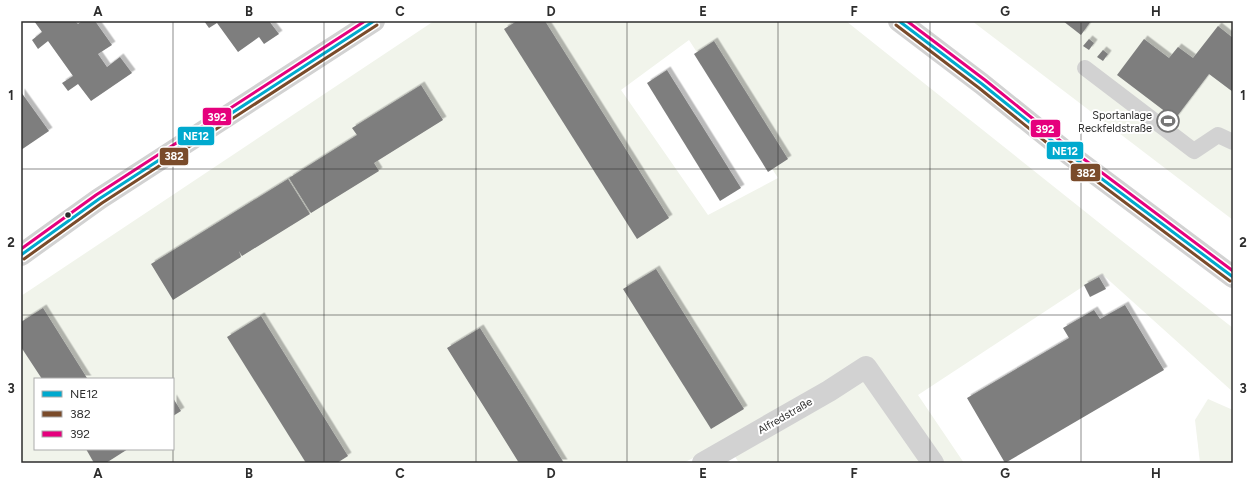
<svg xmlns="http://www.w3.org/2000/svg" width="1254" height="484" font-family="Figtree,sans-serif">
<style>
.green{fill:#f1f4eb;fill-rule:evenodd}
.building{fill:#7e7e7e;filter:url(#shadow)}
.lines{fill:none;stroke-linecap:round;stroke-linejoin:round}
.service{stroke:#d2d2d2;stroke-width:16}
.minor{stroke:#d2d2d2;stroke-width:22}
.tertiary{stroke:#d2d2d2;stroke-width:22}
.bus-1-casing{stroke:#fff;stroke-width:6}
.bus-2-casing{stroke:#fff;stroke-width:6}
.bus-3-casing{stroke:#fff;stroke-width:6}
.bus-1{stroke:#00a9ce;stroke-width:3}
.bus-2{stroke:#7a4b2a;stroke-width:3}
.bus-3{stroke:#e5007d;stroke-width:3}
.grid{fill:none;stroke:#2d2d2d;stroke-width:1;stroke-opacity:0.55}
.bus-dot{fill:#2d2d2d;stroke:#fff;stroke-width:1.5}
.labels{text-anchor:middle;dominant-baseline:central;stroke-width:4;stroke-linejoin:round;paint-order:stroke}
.poi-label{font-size:11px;fill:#2d2d2d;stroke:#fff;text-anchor:end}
.street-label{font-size:11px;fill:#2d2d2d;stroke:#fff}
.line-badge{stroke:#fff;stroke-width:1.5}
.badge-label{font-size:11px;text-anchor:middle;font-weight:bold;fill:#fff}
.neatline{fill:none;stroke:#2d2d2d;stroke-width:1.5}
.grid-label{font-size:13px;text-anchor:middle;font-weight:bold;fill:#2d2d2d}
</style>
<defs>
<filter id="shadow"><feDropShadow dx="3.5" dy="-3.5" stdDeviation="0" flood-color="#0004"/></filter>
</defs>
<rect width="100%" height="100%" fill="#fff"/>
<g class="green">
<path d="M434,21H846L1117,237L1233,328V392L1102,274L918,395L964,463H739L726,442L683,463H21V296ZM689,40L778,178L708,215L621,90ZM35,379H173V449H35Z"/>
<path d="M972,21H1233V220Z"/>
<path d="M1208,399L1233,410V463H1200L1195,420Z"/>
</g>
<g class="building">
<path d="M34,21H75L78,24L82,21H95L112,45L98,54L107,67L120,57L132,73L91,101L78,84L68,91L62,83L73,76L48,41L38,49L32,40L42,32Z"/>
<path d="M204,21H269L279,34L264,44L259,37L238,52L217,23L209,28Z"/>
<path d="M517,21H545L669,218L637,239L504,29Z"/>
<path d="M1063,21H1091L1081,35Z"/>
<path d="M1218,26L1233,38V92L1209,74L1175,119L1117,75L1144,39L1169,58L1178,47L1193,58Z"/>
<path d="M1089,39L1094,43L1089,50L1083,46Z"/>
<path d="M714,41L788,159L768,172L694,54Z"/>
<path d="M1103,50L1108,54L1103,61L1097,57Z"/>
<path d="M667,70L741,188L720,201L647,83Z"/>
<path d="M421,85L443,120L374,163L379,171L311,213L289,178L357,135L352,128Z"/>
<path d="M21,92L49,131L21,150Z"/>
<path d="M288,179L310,214L242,256L239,251L241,257L173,300L151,264Z"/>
<path d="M656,269L744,409L711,429L623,289Z"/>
<path d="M1099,277L1106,289L1090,297L1084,285Z"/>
<path d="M1125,305L1164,370L1005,463L967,398L1069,338L1063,328L1094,310L1100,319Z"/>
<path d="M43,308L87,378L88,379H42L21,347V322Z"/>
<path d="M261,316L348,456L337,463H306L227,337Z"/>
<path d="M480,328L524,398L564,463H519L491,418L447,348Z"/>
<path d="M173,398L181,411L173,416Z"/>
<path d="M86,449H128L106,463H94Z"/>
</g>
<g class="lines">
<path class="service" d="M1085,68L1194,151L1218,135L1233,142"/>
<g class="minor">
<path d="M21,255L99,199L374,21"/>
<path d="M703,463L829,391L866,367L933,463"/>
</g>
<path class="tertiary" d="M899,21L982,84L1070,155L1233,277"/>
<g class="bus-1-casing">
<g id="bus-1">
<path d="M899,21L982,84L1070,155L1233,277"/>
<path d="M21,255L99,199L374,21"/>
</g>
</g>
<g class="bus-2-casing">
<g id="bus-2">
<path d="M896,25L979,88L1067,159L1230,281"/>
<path d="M24,259L102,203L377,25"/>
</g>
</g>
<g class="bus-3-casing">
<g id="bus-3">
<path d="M907,21L985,80L1073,151L1233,271"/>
<path d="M21,249L96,195L365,21"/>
</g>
</g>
<use href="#bus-1" class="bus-1"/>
<use href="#bus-2" class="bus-2"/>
<use href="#bus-3" class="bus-3"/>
</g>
<path class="grid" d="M173,21V463M324,21V463M476,21V463M627,21V463M778,21V463M930,21V463M1081,21V463M21,169H1233M21,315H1233"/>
<defs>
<g id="stadium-ring" transform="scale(1.15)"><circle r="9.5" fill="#fff" stroke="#767676" stroke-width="1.5"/><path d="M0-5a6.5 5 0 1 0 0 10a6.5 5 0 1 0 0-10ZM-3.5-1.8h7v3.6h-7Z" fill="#767676"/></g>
</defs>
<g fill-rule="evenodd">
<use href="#stadium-ring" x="1168" y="121"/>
</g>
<circle class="bus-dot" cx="68" cy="215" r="3.5"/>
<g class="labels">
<g class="poi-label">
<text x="1152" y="115">Sportanlage<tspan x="1152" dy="13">Reckfeldstraße</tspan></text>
</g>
<g class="street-label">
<text transform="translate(785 416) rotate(-30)">Alfredstraße</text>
</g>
</g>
<g class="line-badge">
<rect x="202" y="107" width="30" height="19" rx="4" fill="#e5007d"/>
<rect x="1030" y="119" width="31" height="19" rx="4" fill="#e5007d"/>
<rect x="177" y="126" width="38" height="20" rx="4" fill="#00a9ce"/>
<rect x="1046" y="141" width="38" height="19" rx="4" fill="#00a9ce"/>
<rect x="159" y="147" width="30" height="19" rx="4" fill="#7a4b2a"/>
<rect x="1070" y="163" width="31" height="19" rx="4" fill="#7a4b2a"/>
</g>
<g class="badge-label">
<text x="217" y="121">392</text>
<text x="1045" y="133">392</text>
<text x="196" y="140">NE12</text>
<text x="1065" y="155">NE12</text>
<text x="174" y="160">382</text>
<text x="1086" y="177">382</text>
</g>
<rect width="1254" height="484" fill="none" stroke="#ffffff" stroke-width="44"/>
<rect x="34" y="378" width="140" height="72" fill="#ffffff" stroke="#ababab"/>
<rect x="42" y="391" width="20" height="6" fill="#00a9ce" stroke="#ababab"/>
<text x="70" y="398" font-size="12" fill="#2d2d2d">NE12</text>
<rect x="42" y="411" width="20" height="6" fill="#7a4b2a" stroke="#ababab"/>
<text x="70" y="418" font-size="12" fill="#2d2d2d">382</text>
<rect x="42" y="431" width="20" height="6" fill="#e5007d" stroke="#ababab"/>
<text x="70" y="438" font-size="12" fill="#2d2d2d">392</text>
<rect x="22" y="22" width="1210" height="440" class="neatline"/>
<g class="grid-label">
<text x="98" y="16">A</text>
<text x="249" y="16">B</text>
<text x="400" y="16">C</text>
<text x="551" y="16">D</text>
<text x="703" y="16">E</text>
<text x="854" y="16">F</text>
<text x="1005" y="16">G</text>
<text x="1156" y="16">H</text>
<text x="11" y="100">1</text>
<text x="1243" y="100">1</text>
<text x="11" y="247">2</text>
<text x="1243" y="247">2</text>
<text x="11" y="393">3</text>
<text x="1243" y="393">3</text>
<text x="98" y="478">A</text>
<text x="249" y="478">B</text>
<text x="400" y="478">C</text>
<text x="551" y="478">D</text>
<text x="703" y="478">E</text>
<text x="854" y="478">F</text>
<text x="1005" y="478">G</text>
<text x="1156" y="478">H</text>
</g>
</svg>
